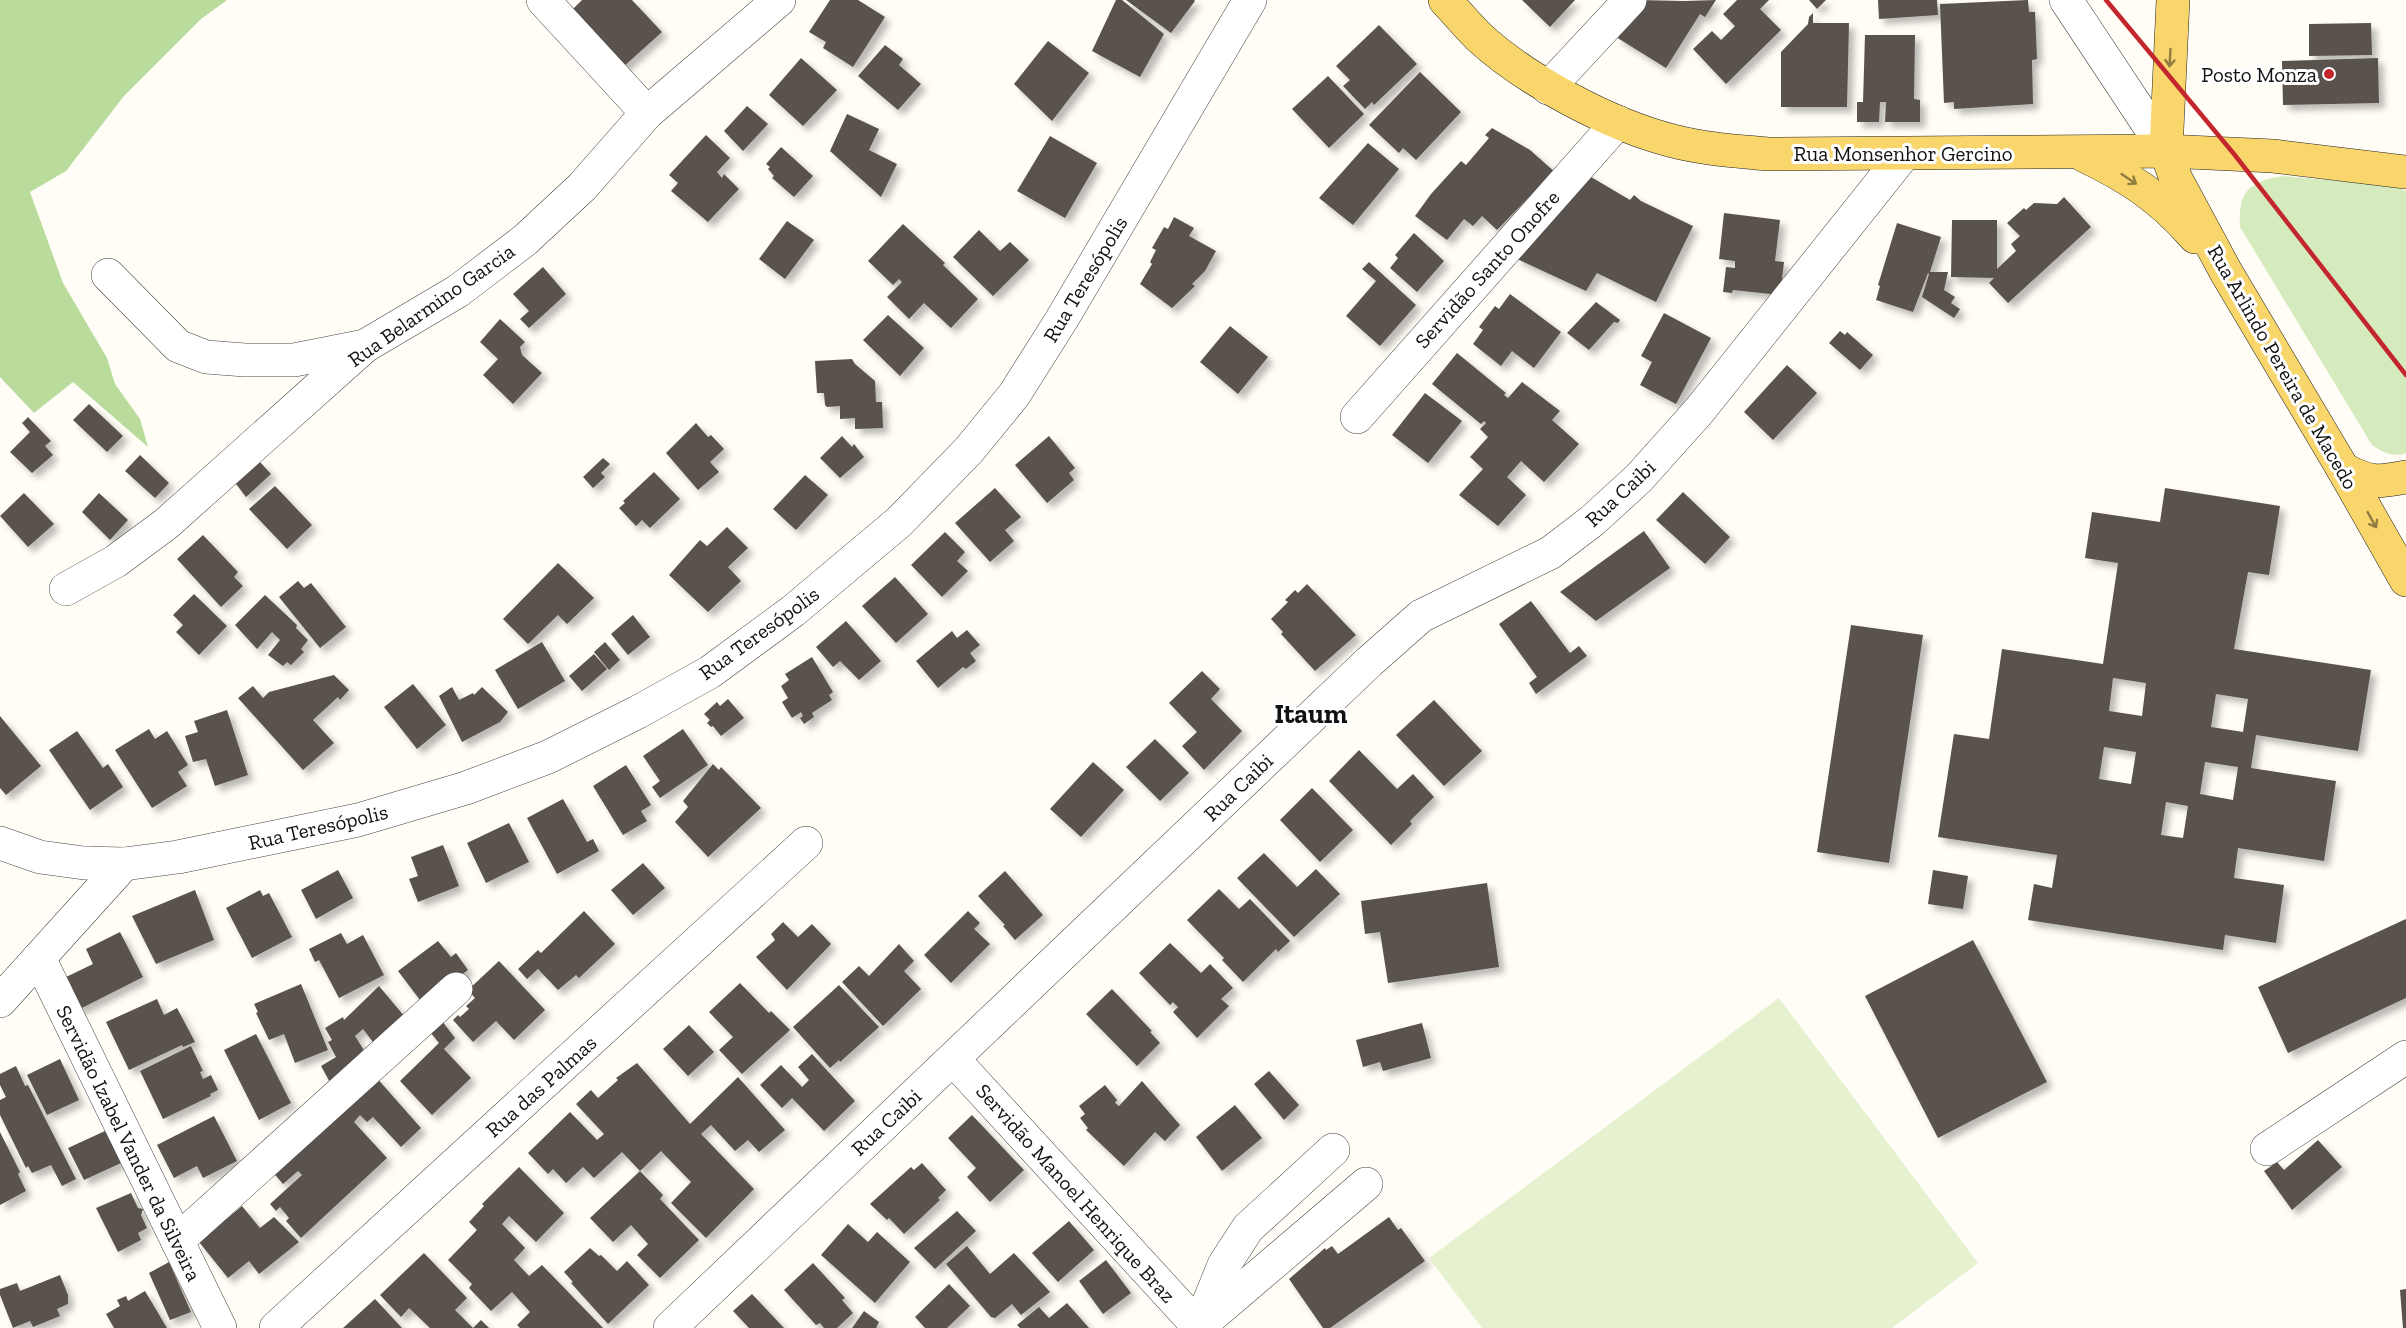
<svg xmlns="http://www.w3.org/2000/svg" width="2406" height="1328" font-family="'Zilla Slab',serif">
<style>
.green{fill:#d5ebbd}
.forest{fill:#b9dc9c}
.pitch{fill:#e6f2cf}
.building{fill:#5a524d;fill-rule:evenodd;filter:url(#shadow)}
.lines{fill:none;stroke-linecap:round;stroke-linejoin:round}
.minor-casing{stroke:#444;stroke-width:34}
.major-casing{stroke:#222;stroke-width:34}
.minor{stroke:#fff;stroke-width:33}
.major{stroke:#f9d66b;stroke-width:33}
.rail{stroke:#c4262e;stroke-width:4.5}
.oneway{stroke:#917d42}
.poi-dot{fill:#c4262e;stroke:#fff;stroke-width:2}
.labels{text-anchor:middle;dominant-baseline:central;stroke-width:6;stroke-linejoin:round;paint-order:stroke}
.poi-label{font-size:21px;fill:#111;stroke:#fff;text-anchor:end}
.street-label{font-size:21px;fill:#111;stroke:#fff}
.district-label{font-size:27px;font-weight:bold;fill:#111;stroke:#fff}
</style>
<defs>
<filter id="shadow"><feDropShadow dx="5.5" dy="5.5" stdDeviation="3" flood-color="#0004"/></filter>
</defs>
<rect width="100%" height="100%" fill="#fffdf5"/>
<path class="green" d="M2282,176L2394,186L2406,191V453C2393,458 2382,452 2372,445L2240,227C2238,192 2248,182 2282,176Z"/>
<path class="forest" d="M0,0H227L201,19L124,96L66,171L30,192L63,283L107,358L115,384L140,419L148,447L73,382L34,413L0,377Z"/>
<path class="pitch" d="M1779,998L1978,1263L1892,1328H1482L1429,1258Z"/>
<g class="building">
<path d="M582,0H632L662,32L622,68L573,9Z"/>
<path d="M830,0H858L885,17L853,67L823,48L826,42L809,32Z"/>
<path d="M1116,0H1122L1164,34L1140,77L1092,51Z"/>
<path d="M1126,0H1194L1195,1L1171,33Z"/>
<path d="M1522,0H1575L1550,27Z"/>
<path d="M1639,0L1684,1L1716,0L1705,17L1700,14L1666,68L1616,37Z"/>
<path d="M1737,0H1769L1760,9L1781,30L1726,84L1693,49L1712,31L1721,40L1735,26L1723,14Z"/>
<path d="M1809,0H1826L1817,9Z"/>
<path d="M1878,0H1937L1938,15L1879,19Z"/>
<path d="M2028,0L2029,12H2035L2037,59L2032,60L2033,104L1954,109V102L1944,103L1940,4Z"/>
<path d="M1813,13V23H1849L1847,107H1781V52L1808,24L1809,17Z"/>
<path d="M2371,23L2372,55L2309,56V24Z"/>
<path d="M1379,25L1417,64L1374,105L1372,102L1365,109L1343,86L1350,80L1336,66Z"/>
<path d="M1865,35H1915L1914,99L1920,100V122H1885L1886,102H1880L1879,122H1857V102H1863Z"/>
<path d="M1048,41L1089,73L1052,121L1014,84Z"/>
<path d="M885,45L903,59L899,65L921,84L898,110L858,76Z"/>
<path d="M801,58L837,90L803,126L769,95Z"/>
<path d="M2378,58L2379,103L2283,105L2282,61Z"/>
<path d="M1420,72L1461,112L1416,160L1403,148L1399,153L1369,125Z"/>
<path d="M1328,76L1364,114L1329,148L1292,109Z"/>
<path d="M747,106L768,124L743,151L724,131Z"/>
<path d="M847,114L879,129L869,150L897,164L881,197L830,151Z"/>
<path d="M1492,128L1530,150L1556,173L1533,198L1530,196L1497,230L1482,216L1473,226L1464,219L1447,240L1415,216L1431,194L1461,161L1466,165L1489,138L1485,135Z"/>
<path d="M706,135L730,158L717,172L722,178L724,174L739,189L708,222L671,191L678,183L669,175Z"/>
<path d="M1050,136L1097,163L1065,218L1017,191Z"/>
<path d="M1368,143L1399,169L1353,225L1319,198Z"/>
<path d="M781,147L813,176L794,197L772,178L774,176L768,169L770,167L766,164Z"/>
<path d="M1586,174L1630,200L1634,195L1641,201L1693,226L1656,302L1597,273L1586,291L1515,258Z"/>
<path d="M2064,197L2091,227L2008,303L1989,283L1994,278L1951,277L1952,220H1997V269L2016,251L2011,244L2020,236L2007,223L2024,208L2026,210L2034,203L2057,204Z"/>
<path d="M1724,213L1780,220L1775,261L1784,262L1780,295L1733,290L1732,293L1723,292L1726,267L1735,268V261L1719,259Z"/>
<path d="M1174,217L1194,228L1189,236L1216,251L1205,271L1192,284L1195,286L1172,308L1140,284L1152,264L1150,262L1156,250L1152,248L1164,227L1168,229Z"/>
<path d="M787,221L814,240L785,279L759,259Z"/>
<path d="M1897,223L1941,237L1930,272H1948L1944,290L1955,297L1951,303L1960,309L1954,318L1922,297L1929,274L1928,273L1913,312L1876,300L1880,286L1878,285Z"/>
<path d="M903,224L945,263L943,265L978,299L951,328L924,303L909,319L887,297L902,282L899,279L893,285L868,261Z"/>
<path d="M979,230L1000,251L1010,242L1029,260L993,296L953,257Z"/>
<path d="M1414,233L1444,261L1417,292L1390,268L1398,258L1395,255Z"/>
<path d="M1369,262L1416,305L1380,346L1346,316L1376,281L1362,269Z"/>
<path d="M543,267L566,294L529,328L520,319L529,311L513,294Z"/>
<path d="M1510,294L1561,332L1534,368L1512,351L1501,366L1473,344L1483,330L1479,327L1495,306L1499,309Z"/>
<path d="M1596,302L1620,320L1618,323L1614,322L1589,350L1567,333Z"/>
<path d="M1664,313L1711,338L1676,404L1640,385L1652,362L1641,356Z"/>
<path d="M888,315L924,348L900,376L863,340Z"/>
<path d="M500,319L525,342L520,347L522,355L542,373L513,404L483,375L498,359L480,342Z"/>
<path d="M1230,326L1268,357L1238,394L1200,362Z"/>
<path d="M1840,331L1845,335L1847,332L1873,355L1860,370L1829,343Z"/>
<path d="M1457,353L1506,393L1504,395L1508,398L1522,382L1560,411L1552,420L1579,444L1544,482L1521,461L1507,477L1526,495L1498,526L1459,495L1483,469L1470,457L1488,437L1480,429L1486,423L1484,421L1481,424L1432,384Z"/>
<path d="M852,359L855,364L875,381L876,402H882L883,428L855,429V418L840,419V406L827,407L825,405L824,393H817L815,361Z"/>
<path d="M1787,365L1817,393L1773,440L1744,412Z"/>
<path d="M1425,393L1462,421L1428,463L1392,435Z"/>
<path d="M89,404L123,436L107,452L73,420Z"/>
<path d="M28,417L51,441L45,446L53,455L32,473L10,452L30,432L22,423Z"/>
<path d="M696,423L708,437L711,435L724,449L710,462L719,472L698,490L666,453Z"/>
<path d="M842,436L852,447L854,444L864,457L840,478L820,458Z"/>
<path d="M1049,436L1075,468L1069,473L1074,480L1047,503L1015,465Z"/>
<path d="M140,455L169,483L155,498L125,471Z"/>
<path d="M603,458L610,464L601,473L605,477L593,488L583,477Z"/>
<path d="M260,462L271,474L246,497L236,484Z"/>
<path d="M654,472L680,499L650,528L642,520L636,526L619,508L625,503L623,501Z"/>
<path d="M805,475L828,495L796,530L773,509Z"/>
<path d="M275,486L312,525L287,549L249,509Z"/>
<path d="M995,488L1021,517L1005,530L1014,541L990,562L955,523Z"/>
<path d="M2165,488L2280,506L2269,575L2248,572L2234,649L2371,670L2358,751L2256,735L2251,768L2336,781L2324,861L2238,848L2234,878L2284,885L2276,943L2225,935L2223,950L2028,920L2034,884L2052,888L2057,855L1938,837L1954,734L1989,739L2002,649L2103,664L2118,563L2085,558L2092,512L2160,522ZM2113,678L2146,683L2142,716L2109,711ZM2216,694L2248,699L2243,732L2211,727ZM2104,747L2136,752L2131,784L2099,779ZM2205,762L2238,767L2233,800L2200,794ZM2166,802L2188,806L2183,838L2161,835Z"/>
<path d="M1683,492L1730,537L1705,564L1656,520Z"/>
<path d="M24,493L54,524L28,547L0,516Z"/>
<path d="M99,493L128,520L110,540L82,512Z"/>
<path d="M727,527L748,548L728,567L741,581L708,612L669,575L700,540L707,546Z"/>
<path d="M1644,531L1670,568L1596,621L1560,592Z"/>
<path d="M945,532L965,552L957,561L968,571L942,597L911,565Z"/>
<path d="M203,535L238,572L234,577L243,586L221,607L177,559Z"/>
<path d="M558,563L594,598L567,624L558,615L528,644L503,619Z"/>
<path d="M895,577L928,614L896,643L862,606Z"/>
<path d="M298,581L304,588L311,583L346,627L320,648L279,597Z"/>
<path d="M1307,584L1356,635L1315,671L1281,634L1283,632L1271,619L1288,602L1285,600L1295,590L1298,593Z"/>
<path d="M194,594L227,626L199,655L176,632L183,625L173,615Z"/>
<path d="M265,595L297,625L296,628L308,640L301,649L304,652L291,665L287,662L283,666L268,655L280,640L272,632L257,649L235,625Z"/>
<path d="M1531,601L1570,653L1579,646L1587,656L1536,694L1529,683L1537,677L1499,624Z"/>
<path d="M633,615L650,637L628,655L611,634Z"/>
<path d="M846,621L881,661L859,680L840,661L833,667L816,647Z"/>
<path d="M1851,625L1923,635L1889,863L1817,852Z"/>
<path d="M967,630L980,645L970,653L976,661L966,669L963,667L938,688L916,661L952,631L957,638Z"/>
<path d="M542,642L565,681L518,709L495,670Z"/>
<path d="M605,642L620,660L609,670L594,652Z"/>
<path d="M594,654L607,669L582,691L569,676Z"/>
<path d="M812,657L833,692L829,695L832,700L812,713L814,717L804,724L800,718L803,716L801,712L792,718L782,702L788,698L781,686L789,680L785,674Z"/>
<path d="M1202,671L1220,689L1211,699L1242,731L1204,770L1182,746L1197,732L1169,703Z"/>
<path d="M334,675L349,690L340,700L338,697L313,720L334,743L303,770L238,698L253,686L263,698L269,692Z"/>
<path d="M413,684L446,725L417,749L384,707Z"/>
<path d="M452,687L459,700L473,693L474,695L482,687L508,712L500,722L462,742L439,696Z"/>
<path d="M728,699L744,718L721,736L713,726L711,727L707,723L710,720L704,714L717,702L720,706Z"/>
<path d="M1434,700L1482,751L1444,786L1396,735Z"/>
<path d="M227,710L248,775L215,786L206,759L193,762L185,736L198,732L194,721Z"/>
<path d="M0,716L41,766L6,795L0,788Z"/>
<path d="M149,729L155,739L167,731L188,765L178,772L187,786L152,808L115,750Z"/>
<path d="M683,729L708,765L660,798L652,787L660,781L643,756Z"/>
<path d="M77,731L103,768L108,764L123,787L90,810L49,750Z"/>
<path d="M1155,739L1189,773L1160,801L1126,767Z"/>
<path d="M1359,750L1397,789L1413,774L1434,797L1410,821L1412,824L1391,845L1329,781Z"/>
<path d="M1093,762L1124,790L1081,837L1050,809Z"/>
<path d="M713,764L719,770L721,767L761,808L708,857L675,822L688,807L683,801Z"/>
<path d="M626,765L651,805L641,811L647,821L623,835L593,786Z"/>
<path d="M1312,788L1353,830L1320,862L1280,820Z"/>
<path d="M563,799L587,842L593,839L599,851L557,874L527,818Z"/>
<path d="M509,823L529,862L486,883L467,843Z"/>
<path d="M443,845L459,886L418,902L409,879L418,876L411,857Z"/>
<path d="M1264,853L1297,887L1316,869L1340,894L1294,937L1237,878Z"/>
<path d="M643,863L665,888L633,915L611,890Z"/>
<path d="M338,870L353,898L316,919L301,890Z"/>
<path d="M1933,870L1968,876L1963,909L1928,904Z"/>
<path d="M1005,871L1043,915L1015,940L1003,926L1005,925L978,896Z"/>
<path d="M1487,883L1499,967L1388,983L1380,932L1365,934L1361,901Z"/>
<path d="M1219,889L1239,909L1250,899L1290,941L1278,952L1276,949L1243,982L1222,960L1224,958L1187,920Z"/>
<path d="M195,890L214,940L156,964L132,916Z"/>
<path d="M260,890L263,896L269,893L292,937L252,958L226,908Z"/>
<path d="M584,911L615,944L579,978L576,975L558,990L538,969L527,979L518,969L538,950L541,953Z"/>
<path d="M968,911L980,923L974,929L990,944L951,983L924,955Z"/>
<path d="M2406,919V998L2288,1053L2258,987Z"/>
<path d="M783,922L798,937L812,924L831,944L787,990L756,957L775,940L771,934Z"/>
<path d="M120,932L143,977L78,1010L62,979L93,964L86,949Z"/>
<path d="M341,933L347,944L363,935L384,975L339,998L319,960L315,962L309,949Z"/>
<path d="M1973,940L2047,1082L1938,1138L1865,996Z"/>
<path d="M438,941L451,957L456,953L468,970L423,1004L398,971Z"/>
<path d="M1170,943L1201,973L1210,964L1233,988L1221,999L1229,1006L1197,1038L1173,1012L1178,1007L1173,1002L1170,1005L1139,973Z"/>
<path d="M899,944L914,961L904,971L921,989L883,1026L842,982L859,966L869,976Z"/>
<path d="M499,961L545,1010L514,1040L496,1021L473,1042L453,1020L458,1015L460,1017L469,1009L466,1006L475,998L468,990Z"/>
<path d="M740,983L769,1013L771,1011L790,1030L742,1074L719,1050L733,1037L709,1012Z"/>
<path d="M301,984L328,1050L295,1063L284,1034L269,1040L256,1013L258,1012L254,1004Z"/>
<path d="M839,985L879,1027L840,1062L839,1060L830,1068L793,1027Z"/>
<path d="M379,986L410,1023L379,1050L363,1029L355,1036L370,1060L332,1086L321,1066L336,1057L328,1042L332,1040L325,1028L343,1017L344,1020Z"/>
<path d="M1112,989L1152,1031L1150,1032L1160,1043L1137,1066L1086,1014Z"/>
<path d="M157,999L164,1015L177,1008L195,1042L183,1047L182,1045L129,1070L106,1022Z"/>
<path d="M439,1017L455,1038L444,1049L471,1078L432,1115L400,1081L439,1043L427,1028Z"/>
<path d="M1422,1023L1431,1058L1383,1071L1380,1062L1363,1067L1356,1040Z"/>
<path d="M689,1025L714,1052L688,1076L663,1049Z"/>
<path d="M256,1034L291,1103L259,1120L224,1050Z"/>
<path d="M191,1046L203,1071L200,1072L203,1079L211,1075L218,1090L210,1094L211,1096L163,1119L140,1071Z"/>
<path d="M812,1054L855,1101L824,1131L792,1098L782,1108L760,1085L781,1065L802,1087L809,1080L798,1067Z"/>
<path d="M60,1059L79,1100L47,1115L27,1075Z"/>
<path d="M637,1063L690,1124L738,1077L785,1130L759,1152L748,1140L735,1151L711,1125L701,1134L754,1189L706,1238L671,1203L691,1182L661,1151L640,1171L622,1152L594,1178L583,1167L566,1183L553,1169L548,1174L528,1153L570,1112L597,1140L604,1134L576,1104L591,1090L598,1098L618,1080L616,1078Z"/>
<path d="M16,1066L25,1086L28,1085L76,1179L62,1186L51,1165L32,1173L28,1166L26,1168L0,1115V1100L6,1097L0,1085V1074Z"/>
<path d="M1269,1071L1299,1105L1284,1120L1254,1084Z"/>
<path d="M375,1076L421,1128L401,1147L373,1117L367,1122L360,1115L354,1122L387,1158L301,1238L286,1221L289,1218L280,1207L276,1211L270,1204L302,1175L298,1171L283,1184L271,1170Z"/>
<path d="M1142,1081L1180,1125L1165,1141L1155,1132L1124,1166L1086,1130L1088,1128L1080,1118L1085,1114L1079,1106L1105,1085L1117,1100L1115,1103L1119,1106Z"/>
<path d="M1235,1105L1262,1138L1222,1171L1196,1137Z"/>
<path d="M972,1115L1024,1170L990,1202L967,1177L976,1168L948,1138Z"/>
<path d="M214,1116L237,1161L203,1178L197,1166L174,1178L157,1145Z"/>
<path d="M105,1131L121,1163L84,1180L68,1148Z"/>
<path d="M0,1132L20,1172L18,1174L26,1191L0,1205Z"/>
<path d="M2318,1140L2342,1167L2292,1210L2264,1171L2277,1162L2284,1170Z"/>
<path d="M922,1163L946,1190L938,1198L940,1200L904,1234L889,1218L887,1220L870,1204L911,1167L914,1170Z"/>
<path d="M519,1167L564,1213L536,1242L509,1216L502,1224L525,1248L514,1260L529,1276L542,1265L603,1328H520L517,1325L530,1312L512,1292L491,1311L469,1288L472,1284L448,1260L477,1230L469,1222L484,1206L482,1204Z"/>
<path d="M640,1171L663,1195L660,1199L699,1240L660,1278L637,1255L648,1244L631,1225L613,1242L590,1218Z"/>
<path d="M131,1193L138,1208L143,1209L141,1215L147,1228L138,1233L141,1240L118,1252L96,1208Z"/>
<path d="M242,1206L260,1228L274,1217L299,1242L259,1274L249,1261L228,1278L199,1242Z"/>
<path d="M957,1211L976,1231L935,1269L914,1248Z"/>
<path d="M1389,1217L1398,1230L1401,1228L1425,1261L1330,1328H1323L1289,1279L1325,1248L1326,1250L1332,1246L1338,1254Z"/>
<path d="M1069,1221L1094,1250L1058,1282L1032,1253Z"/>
<path d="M848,1224L868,1242L877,1232L910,1262L875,1303L821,1255Z"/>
<path d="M967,1246L990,1274L1014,1253L1050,1292L1021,1315L1012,1304L995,1318L991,1317L946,1264Z"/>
<path d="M590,1248L599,1256L601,1255L617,1271L627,1261L649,1285L608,1324L571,1283L573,1282L564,1272Z"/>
<path d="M424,1253L467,1298L455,1310L473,1328H430L409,1308L401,1317L380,1295Z"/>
<path d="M1106,1260L1131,1293L1103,1314L1079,1281Z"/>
<path d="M169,1262L191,1312L170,1320L149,1273Z"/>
<path d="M813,1263L845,1298L842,1300L853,1313L837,1328H824L820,1323L816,1325L784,1290Z"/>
<path d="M60,1275L68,1295V1304L57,1309L60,1316L33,1327L30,1321L13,1328L0,1295V1289L17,1283L20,1291Z"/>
<path d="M949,1284L970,1306L947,1328H925L915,1317Z"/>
<path d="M2406,1289V1328H2403L2400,1290Z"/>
<path d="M145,1291L167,1328H114L106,1314L120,1306L117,1300L126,1296L128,1301Z"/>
<path d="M752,1294L784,1328H749L733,1311Z"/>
<path d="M375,1299L402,1328H343Z"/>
<path d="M1067,1303L1089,1328H1020L1017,1325L1039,1307L1049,1318Z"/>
<path d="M864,1311L879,1322L876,1328H852Z"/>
<path d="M481,1320L489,1328H473Z"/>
</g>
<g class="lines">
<g class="minor-casing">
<g id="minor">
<path d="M543,0L647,113"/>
<path d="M2066,0L2166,151"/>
<path d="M1548,88L1630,0"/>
<path d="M108,275L178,346L206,357L245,360H294L365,346"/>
<path d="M1357,417L1618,122"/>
<path d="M66,589L116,561L166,524L365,346L458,291L525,240L582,187L647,113L779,0"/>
<path d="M0,843L40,857L84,863L124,864L178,857L358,820L466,788L548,757L638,712L710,672L793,611L899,522L969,450L1014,395L1062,319L1250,0"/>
<path d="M39,958L220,1328"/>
<path d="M0,1001L124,864"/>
<path d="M953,1059L1199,1327L1224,1265L1248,1228L1333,1150"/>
<path d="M2267,1149L2406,1057"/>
<path d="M177,1241L456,989"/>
<path d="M1203,1323L1366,1184"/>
<path d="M276,1328L806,843"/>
<path d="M670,1328L1369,662L1421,616L1550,553L1592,521L1639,478L1699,411L1904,154"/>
</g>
</g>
<g class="major-casing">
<g id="major">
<path d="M1445,0C1456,12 1467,25 1479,37C1527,81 1610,125 1673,141C1704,149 1736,151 1768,154L2166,151L2273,156L2406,172"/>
<path d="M2173,0L2166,151L2176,179L2226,272L2343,469L2406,580"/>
<path d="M2083,155C2129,177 2160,197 2195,237"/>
<path d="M2343,469C2370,483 2376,483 2406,477"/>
</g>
</g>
<use href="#minor" class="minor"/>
<use href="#major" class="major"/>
<path class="rail" d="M2106,0L2234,154L2406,375"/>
</g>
<defs><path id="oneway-shaft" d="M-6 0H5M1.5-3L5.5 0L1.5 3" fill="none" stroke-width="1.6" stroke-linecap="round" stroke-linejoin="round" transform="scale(1.5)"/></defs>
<g class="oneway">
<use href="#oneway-shaft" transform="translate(2170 58) rotate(93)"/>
<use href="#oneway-shaft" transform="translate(2129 179) rotate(34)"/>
<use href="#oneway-shaft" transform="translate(2372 520) rotate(61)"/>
</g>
<circle class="poi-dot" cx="2329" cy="74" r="6"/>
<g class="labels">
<g class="poi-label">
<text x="2317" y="74">Posto Monza</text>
</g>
<g class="street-label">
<text x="1903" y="153">Rua Monsenhor Gercino</text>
<text transform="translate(1487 269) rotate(-48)">Servidão Santo Onofre</text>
<text transform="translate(1085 279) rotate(-59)">Rua Teresópolis</text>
<text transform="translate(431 305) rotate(-35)">Rua Belarmino Garcia</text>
<text transform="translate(2283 367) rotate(60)">Rua Arlindo Pereira de Macedo</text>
<text transform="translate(1620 493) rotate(-43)">Rua Caibi</text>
<text transform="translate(759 633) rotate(-36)">Rua Teresópolis</text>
<text transform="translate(1238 787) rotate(-44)">Rua Caibi</text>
<text transform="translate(318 827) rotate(-13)">Rua Teresópolis</text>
<text transform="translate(541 1086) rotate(-42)">Rua das Palmas</text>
<text transform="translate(886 1122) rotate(-43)">Rua Caibi</text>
<text transform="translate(129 1143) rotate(64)">Servidão Izabel Vander da Silveira</text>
<text transform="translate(1076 1193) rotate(48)">Servidão Manoel Henrique Braz</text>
</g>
<g class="district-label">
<text x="1311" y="714">Itaum</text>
</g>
</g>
</svg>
